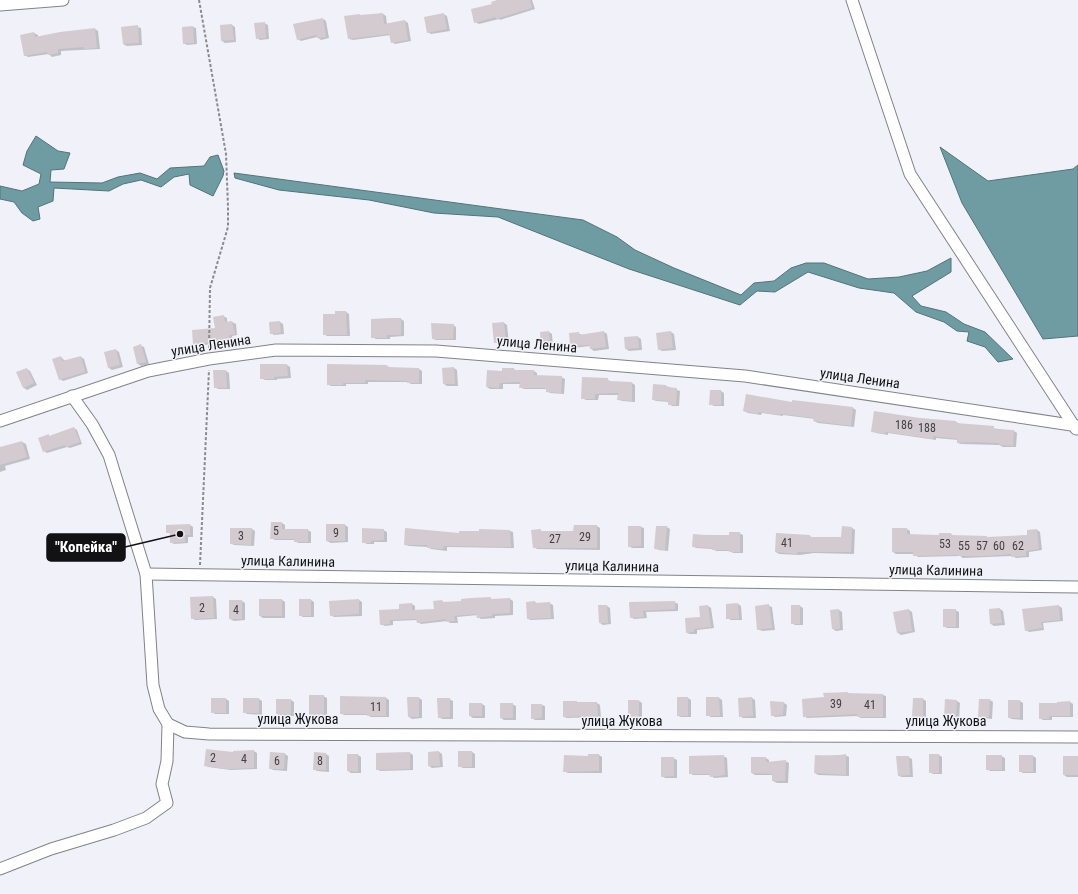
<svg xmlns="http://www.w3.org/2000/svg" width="1078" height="894" font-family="'Roboto Condensed',sans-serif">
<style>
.water{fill:#6f9ca3;stroke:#537378}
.shadow{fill:#0003}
.building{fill:#d3cbcf}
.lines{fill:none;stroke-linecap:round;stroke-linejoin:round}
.minor-casing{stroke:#828289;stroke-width:13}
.path{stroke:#8a8a90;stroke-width:2;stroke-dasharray:3 2;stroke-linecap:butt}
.minor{stroke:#fff;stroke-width:11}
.labels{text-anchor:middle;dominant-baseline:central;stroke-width:3;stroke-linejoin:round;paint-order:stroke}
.number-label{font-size:12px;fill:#424044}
.street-label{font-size:14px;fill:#121215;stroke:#f1f1f9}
.leader{fill:none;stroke:#121215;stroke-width:1.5}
.callout-dot{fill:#121215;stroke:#f1f1f9;stroke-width:1.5}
.callout{fill:#121215;stroke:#121215;stroke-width:1.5}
.callout-label{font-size:15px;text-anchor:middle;font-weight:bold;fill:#fff}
</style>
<rect width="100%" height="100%" fill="#f1f1f9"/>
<g class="water">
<path d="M36,136L58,151L70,153L64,169L51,170L50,182L102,183L118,177L140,173L157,179L170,168L204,166L210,157L218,155L224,171L223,176L213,196L190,185L189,174L174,177L161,187L141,180L123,184L109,191L54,188L53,201L38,207L40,219L33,221L22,213L14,202L0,199V186L22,191L39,184L41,174L23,165L27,151Z"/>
<path d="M940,147L988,181L1073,169L1078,165V336L1043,339L962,203Z"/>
<path d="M234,173L583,220L617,237L635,250L674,268L741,295L754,283L774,281L791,268L806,263H824L868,279L899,277L927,271L951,258V272L912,296L921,306L946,312L964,324L985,332L1013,359L998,362L985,347L967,341L969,332L957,331L944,322L916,312L894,293L859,288L808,272L775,292L757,291L740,305L629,269L498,217L434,213L369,200L279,190L235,178Z"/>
</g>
<g class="shadow">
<path d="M501,0H532L535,9L500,20L499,19L479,24L475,22L493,4Z"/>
<path d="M383,14L386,16L387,25L405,21L408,23L411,41L395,44L392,42L391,35L353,40L349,39L359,15L362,16Z"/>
<path d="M443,14L447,16L450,31L431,34L428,32Z"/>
<path d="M323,19L326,21L329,38L321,40L317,37L301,41L298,39Z"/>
<path d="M264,23L268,25L269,39L260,40L257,38Z"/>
<path d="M232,25L235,27L236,42L225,43L222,41L221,26Z"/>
<path d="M137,27L141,28L142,45L127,46L123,44Z"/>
<path d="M193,27L196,28L197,44L187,45L184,43Z"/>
<path d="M95,29L98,31L100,49L61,51V55L52,57L49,54L28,57L25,55L34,33L38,35V37Z"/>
<path d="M336,312H346L349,314L350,336H327L324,334L336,315Z"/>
<path d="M223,316L227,318V323L232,322L236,324L237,335L232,336L234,345L222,347L219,345L218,343L198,346L194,344L216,329Z"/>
<path d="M401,319L404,321V336L390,337V339H376L372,337Z"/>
<path d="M280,322L283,324L284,334L274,335L271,333Z"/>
<path d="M504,323L507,325L509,343L498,344L495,342Z"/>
<path d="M453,325L456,327V340H436L433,339Z"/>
<path d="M549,332L552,334L553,347L545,348L542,346Z"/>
<path d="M604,332L607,334L609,349L594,351L591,349L590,346L574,348L571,346L578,333L582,335Z"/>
<path d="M671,332L674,334L676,350L662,351L659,349Z"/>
<path d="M638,337L641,339L642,350L629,351L626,349Z"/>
<path d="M141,346L144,347L149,364L141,366L138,364Z"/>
<path d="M116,350L119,352L123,367L112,370L109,368L105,353Z"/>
<path d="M61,357L65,361L81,357L84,359L88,373L63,381L60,379Z"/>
<path d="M287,365L290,367L291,378L277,379V380H265L261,378Z"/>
<path d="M328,365L387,366L391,368L419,369L422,371V384H411L408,382H368V384H346V386H331L328,384Z"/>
<path d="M454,368L457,370L458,386H447L444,384Z"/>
<path d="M27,369L30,371L37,385L27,390L24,388L17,373Z"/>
<path d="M514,369L517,371H534L537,373V376L561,377L565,379L564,394L550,393L547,391V389H524L520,387V384H503V389H490L487,387L503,372Z"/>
<path d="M214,371H226L229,373L230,389H218L215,387Z"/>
<path d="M607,379L611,382L632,383L635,385V402L622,401L618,399L619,395H599L598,400H586L582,398Z"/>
<path d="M666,386L680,391L679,406H672L669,404V402L656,401L653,399Z"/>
<path d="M721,391L724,393V406H714L710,404Z"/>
<path d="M793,403L853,408L856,410L854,427L818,423L814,421L815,419L783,415V416L762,413L761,415L748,413L744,411Z"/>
<path d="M920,419L956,422L960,424L1014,431L1017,433L1016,447H1003L999,445L961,444L958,443V440L936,438V440L888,433V435L876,433L873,431Z"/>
<path d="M74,428L77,430L82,444L70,448L67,447L47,453L44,451L48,436L50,437Z"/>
<path d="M22,442L26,444L30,459L5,466L6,470L0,472V449Z"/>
<path d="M282,523L285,525V530H308L311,532V543H298L295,540H275L271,538Z"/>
<path d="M190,525L193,527V537H188V543L174,544L171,542V534L167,532Z"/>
<path d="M345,525L348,527V542L331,543L327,541Z"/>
<path d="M597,526L600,528V550L537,549L534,547L532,531L574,532Z"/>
<path d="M641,527L644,528V548H632L629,546Z"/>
<path d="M667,527L670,529L668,551L659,550L655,548Z"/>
<path d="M843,527L852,528L855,530L854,554L814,553L800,555L779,554L776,552L810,536L813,538H842Z"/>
<path d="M252,529L255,531L254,546L234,545L231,543Z"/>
<path d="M907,529L910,531V535L940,536V534H951L954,536L987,537L989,538L1028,536L1037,530L1040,532L1042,550L1029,552V557L1016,558L1012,556L963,558L960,556L918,557L914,554H896L893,552Z"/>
<path d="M383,530L387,532V542H374V544H367L363,542Z"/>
<path d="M480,530L510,531L513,532L514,548L447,547V551L431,549L428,547L409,546L405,545L480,532Z"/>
<path d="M739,533L743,535V553H733L730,551H716L713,549L696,548L693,546Z"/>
<path d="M213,597L216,599L217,619L195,620L192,618Z"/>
<path d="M510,599L513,601V615L495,616V618L481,619L478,617V615L457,617L458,623H450L447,621L421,624L418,622V620L393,621V625L385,626L381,624L400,610V605L412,604L415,606V611L435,610L442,601L446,603Z"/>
<path d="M282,600L285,602V618H263L260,616Z"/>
<path d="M300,600H311L314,602V617H303L300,615Z"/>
<path d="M359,600L362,602V616L334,617L331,615Z"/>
<path d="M242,601L245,603V620L234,621L230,619Z"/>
<path d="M535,602L538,604L549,603L553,605L554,619L531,620L528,619Z"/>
<path d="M674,602L678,604V611L646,612L647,618L634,619L631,617L630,603Z"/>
<path d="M738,604L741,606L742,620H731L727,618Z"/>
<path d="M607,606L610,608L611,624L603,625L600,623Z"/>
<path d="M708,606L711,608L714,628L697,630V634H690L687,633L701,618L700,607Z"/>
<path d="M769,606L772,607L775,630L762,631L758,629Z"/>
<path d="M800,606L803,608V625H795L792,623Z"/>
<path d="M1059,606L1062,608L1063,621L1043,623L1044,630L1029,632L1026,630Z"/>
<path d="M1000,609L1003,611L1005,625L994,626L991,624L990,610Z"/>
<path d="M839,610L842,612L843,630L836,631L833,629Z"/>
<path d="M909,610L912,612L915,632L901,635L898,633Z"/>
<path d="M955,610L959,612V628H947L944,626Z"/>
<path d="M883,695L886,696V718H861L857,716L807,718L804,716Z"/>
<path d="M323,696L327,698V717H313L310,715Z"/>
<path d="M386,698L389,700V717H371L367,715H344L341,713Z"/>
<path d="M419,698L422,700V718L412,719L409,717Z"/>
<path d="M688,698L691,700V717H681L678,716Z"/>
<path d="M707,698H719L722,700L723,717H711L707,715Z"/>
<path d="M752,698L755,700L756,718H743L740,716L739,699Z"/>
<path d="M226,699L229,701V714H215L212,712Z"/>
<path d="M259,699L262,701V715L247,714L244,712Z"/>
<path d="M449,699L453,701V719H442L439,717Z"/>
<path d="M923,699L926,701V718H917L913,716Z"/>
<path d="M291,700L294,702V716H280L277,714Z"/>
<path d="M990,700L993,702L992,719L983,718L979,716Z"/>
<path d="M639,701L642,703V719H633L629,717Z"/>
<path d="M957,701L960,703L959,720L949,719L945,717Z"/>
<path d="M1020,701L1023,703V720L1012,719L1009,718Z"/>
<path d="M771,702L784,703L787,705L786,716L775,717L772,715Z"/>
<path d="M1070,702L1073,704V717H1052V720H1043L1040,718L1058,704Z"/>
<path d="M579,703H597L600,705L601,717L567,718L564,717Z"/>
<path d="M482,704L485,706V718H473L470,716Z"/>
<path d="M512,704L516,706V720H504L501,718Z"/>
<path d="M542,705L545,706V720H535L532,718Z"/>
<path d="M254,751L257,753V769L231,770L208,767L205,765L234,753Z"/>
<path d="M439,752L442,754L443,767L432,768L429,766Z"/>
<path d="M459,752H472L475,754V768H463L459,766Z"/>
<path d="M410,753L413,755V770L380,771L377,769Z"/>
<path d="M285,754L288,756L287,771L273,770L270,768Z"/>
<path d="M315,754H326L329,756V772L317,771L314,769Z"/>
<path d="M358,755L361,757V773H351L348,771Z"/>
<path d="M599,755L602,757V773H568L564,771L589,757Z"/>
<path d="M845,755L849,757V776L818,775L815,773L816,756Z"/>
<path d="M939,755L942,757V774H933L930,772Z"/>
<path d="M723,756L727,758L728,777L714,778L711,775H693L690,773Z"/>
<path d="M1001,756L1005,758V771H990L987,769Z"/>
<path d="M1020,756H1033L1036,758V773H1023L1020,771Z"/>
<path d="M908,757L912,759L913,777H902L899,776Z"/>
<path d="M1078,757V777H1067L1064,775Z"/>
<path d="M673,758L677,760V778H665L662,776Z"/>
<path d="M752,758H766L769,760V763L785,761L789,763L788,783H777L773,781V775H755L752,773Z"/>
</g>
<g class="building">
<path d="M497,0H530L532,8L496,19V17L474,23L471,9L492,4L491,2Z"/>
<path d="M383,13L384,24L405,20L408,40L391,43L389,34L348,39L344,16L360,14V15Z"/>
<path d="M444,13L447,29L427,33L424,17Z"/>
<path d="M323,18L326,37L317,38L316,35L297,40L293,24Z"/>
<path d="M265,22L266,38L256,39L254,23Z"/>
<path d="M232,24L234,40L221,41L220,25Z"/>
<path d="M138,25L139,43L123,44L121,27Z"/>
<path d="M193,26L194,43L183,44L182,27Z"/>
<path d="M95,28L97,48L84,49V47L58,49V53L48,55L47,52L24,56L20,35L34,32L35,37L60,32Z"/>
<path d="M335,311H346L347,335H323V314H335Z"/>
<path d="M224,315L225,322L232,321L235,334L229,335L231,344L218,346L217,342L193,344L192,330L215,328L213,317Z"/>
<path d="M390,318H401V335H387V338H371V319Z"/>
<path d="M280,321L281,333L270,334L269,322Z"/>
<path d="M504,322L506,342L494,343L492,323Z"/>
<path d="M431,323L454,324L453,339H432Z"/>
<path d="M549,331L550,346H541L540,332Z"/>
<path d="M604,331L606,347L590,349L589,345L570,346L569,333L579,332V335Z"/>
<path d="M671,331L673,348L658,350L656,333Z"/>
<path d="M638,336L639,348L625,349L624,337Z"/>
<path d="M141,344L146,362L137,364L133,347Z"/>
<path d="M116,349L120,365L108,368L104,352Z"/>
<path d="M61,356L62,361L81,356L85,372L59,380L52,359Z"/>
<path d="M260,364H287L288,376L274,377V379H260Z"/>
<path d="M327,364L387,365V367L419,368V383H407V381L365,380V383H343V385H327Z"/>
<path d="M454,367L455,384H443L442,368Z"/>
<path d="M27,368L34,383L23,388L16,372Z"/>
<path d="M502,368H514V370H534V375L562,376L561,393L546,392V388H519L520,382L500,383L499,388L486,387L487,370L502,371Z"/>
<path d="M213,370H226L227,388H214Z"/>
<path d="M582,377L608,378V381L632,382V401L617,400L618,393L595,394V399H581Z"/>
<path d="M653,384L666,385V387L677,388L676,405H668V401L652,400Z"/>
<path d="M710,390H721V405H709Z"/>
<path d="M746,394L792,402V400L853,407L851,426L813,421L814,418L780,414V415L758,412V414L743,411Z"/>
<path d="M874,411L920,418L956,421V423L994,426V429L1014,430L1013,446L999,445V443L970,442L957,443V439L933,436V439L885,432V434L871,432Z"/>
<path d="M74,427L80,442L66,447L65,445L43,452L38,438L49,434V436Z"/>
<path d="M22,441L27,457L0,465V447Z"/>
<path d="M271,522H282V529H308V542H294V539H270Z"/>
<path d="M190,524V535H185V542L170,543V533H166V525Z"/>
<rect x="326" y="524" width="19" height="17"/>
<path d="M574,525H597V548H533L531,530L541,529V531H573Z"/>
<path d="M628,526H641V546L628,547Z"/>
<path d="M656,526H667L665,550L654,549Z"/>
<path d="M842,526L852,527L851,552H797V554L775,552L776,533L810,535V537H841Z"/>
<path d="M230,528H252L251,545L230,544Z"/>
<path d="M362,528L384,529V540L371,541V543H362Z"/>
<path d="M405,528L459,533V531H479V529L510,530L511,547L444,546L443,549L427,548V545H404Z"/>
<path d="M892,528H907V534L939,535V533H951V535L987,536V537L1027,535V530L1037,529L1039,549L1026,551V556L1011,557V554L988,556H958V555L913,556V552H892Z"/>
<path d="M729,532H740V552H729V550H712V548L692,547L693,534L706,535H729Z"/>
<path d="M213,596L214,618L191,619L190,597Z"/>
<path d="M491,597V599L510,598V613L492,614V616L477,618L476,614L454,616L455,621L446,622V619L417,623L416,619L390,620V624L380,625L379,610L399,609V604L412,603V610L434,609L433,601L442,600L443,602L461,601V599L471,598Z"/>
<rect x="259" y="599" width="23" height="17"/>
<rect x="299" y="599" width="12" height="17"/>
<path d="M359,599V614L330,616L329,601Z"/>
<rect x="229" y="600" width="13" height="19"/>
<path d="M535,601V603L550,602L551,618L527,619L526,602Z"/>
<path d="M675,601V609L643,611L644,617L630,618L629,602Z"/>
<path d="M738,603L739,619H726V604Z"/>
<path d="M769,604L772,628L757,630L755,606Z"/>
<path d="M598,605H607L608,623H599Z"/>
<path d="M708,605L711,627L694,629V632L686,633L685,618L700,617L699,606Z"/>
<rect x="791" y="605" width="9" height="19"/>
<path d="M1059,605L1060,620L1041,622L1042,628L1025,631L1022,609Z"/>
<path d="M1000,608L1002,623L990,624L989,609Z"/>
<path d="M839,609L840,629H832L830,610Z"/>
<path d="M909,609L912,631L897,633L893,612Z"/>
<rect x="943" y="609" width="13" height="18"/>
<path d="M848,692V693L883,694V717H857V714L803,717L802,699L824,697L823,693Z"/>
<rect x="309" y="695" width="15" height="20"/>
<path d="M340,696L386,697V716H367V714H340Z"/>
<path d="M407,697H419V717H408Z"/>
<rect x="677" y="697" width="11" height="19"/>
<path d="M706,697H719L720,716H706Z"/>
<path d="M752,697L753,716L739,717L738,698Z"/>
<rect x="211" y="698" width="15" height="15"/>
<rect x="243" y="698" width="16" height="15"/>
<path d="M437,698H450V717L438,718Z"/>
<path d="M913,698H923V717H912Z"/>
<rect x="276" y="699" width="15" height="15"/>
<path d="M945,699L957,700L956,718H944Z"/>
<path d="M979,699H990L989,717H978Z"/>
<rect x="628" y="700" width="11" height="18"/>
<rect x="1008" y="700" width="12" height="18"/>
<path d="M563,701H577V702H597L598,716L563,717Z"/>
<path d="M770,701L784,702L783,715L771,716Z"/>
<path d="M1070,701V716H1049V719H1039V703H1057V702Z"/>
<rect x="469" y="703" width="13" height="13"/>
<rect x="500" y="703" width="13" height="15"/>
<path d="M531,704H542V718L531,719Z"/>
<path d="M206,749L233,752V751L254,750V768L227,769L204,766Z"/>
<path d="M439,751L440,766H428V752Z"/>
<rect x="458" y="751" width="14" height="16"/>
<path d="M270,752L285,753L284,769H269Z"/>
<path d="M314,752L326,753V770H313Z"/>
<path d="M410,752V769L376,770V753Z"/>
<path d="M347,754H358V772L347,771Z"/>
<path d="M588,754H599V771L563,772L564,755L588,756Z"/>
<path d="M846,754V775L814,773L815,755L833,756Z"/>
<rect x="929" y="754" width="10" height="19"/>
<path d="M724,755L725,775L710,777L709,774H689V756Z"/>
<rect x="986" y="755" width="16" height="15"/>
<rect x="1019" y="755" width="14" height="17"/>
<path d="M896,756H909L910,775L898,776Z"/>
<rect x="1063" y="756" width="15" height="19"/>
<path d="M661,757H674V776L661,777Z"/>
<path d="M751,757H766V762L786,760L785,781H772V774L751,773Z"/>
</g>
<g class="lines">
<g class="minor-casing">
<g id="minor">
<path d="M852,0L910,174L1076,429"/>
<path d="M0,5L63,0"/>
<path d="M0,421L148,371L209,359L276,350L436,351L745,376L1078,426"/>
<path d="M146,574L1078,587"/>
<path d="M168,724L185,732L209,734L1078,737"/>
<path d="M0,869L51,849L114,830L146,818L167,803L162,784L167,761L168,724L159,709L153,685L146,574L109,455L92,424L72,396"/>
</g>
</g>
<g class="path">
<path d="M199,0L226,154L228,207V227L210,288L209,349"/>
<path d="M200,565L209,370"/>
</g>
<use href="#minor" class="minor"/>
</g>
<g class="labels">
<g class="number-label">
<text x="904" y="425">186</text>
<text x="927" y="428">188</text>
<text x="276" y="531">5</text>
<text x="336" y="533">9</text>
<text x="241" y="536">3</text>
<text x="585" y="537">29</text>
<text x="555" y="539">27</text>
<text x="787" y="543">41</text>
<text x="945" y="544">53</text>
<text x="964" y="546">55</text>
<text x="982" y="546">57</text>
<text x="999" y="546">60</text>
<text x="1018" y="546">62</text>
<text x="202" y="608">2</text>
<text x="236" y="610">4</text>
<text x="836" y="704">39</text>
<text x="870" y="705">41</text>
<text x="376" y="707">11</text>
<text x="213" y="758">2</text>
<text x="244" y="759">4</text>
<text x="277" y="761">6</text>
<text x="320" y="761">8</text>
</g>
<g class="street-label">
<text transform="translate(537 344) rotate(5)">улица Ленина</text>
<text transform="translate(211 345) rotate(-9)">улица Ленина</text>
<text transform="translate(860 378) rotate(8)">улица Ленина</text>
<text transform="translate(288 561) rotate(1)">улица Калинина</text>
<text transform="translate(612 566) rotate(1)">улица Калинина</text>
<text transform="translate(936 570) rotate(1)">улица Калинина</text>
<text x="298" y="719">улица Жукова</text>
<text x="622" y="721">улица Жукова</text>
<text x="946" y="721">улица Жукова</text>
</g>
</g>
<path class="leader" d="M180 534L125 547"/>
<circle class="callout-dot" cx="180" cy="534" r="4"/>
<rect class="callout" x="47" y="534" width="78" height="27" rx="4"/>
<g class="callout-label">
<text x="86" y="552">"Копейка"</text>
</g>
</svg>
